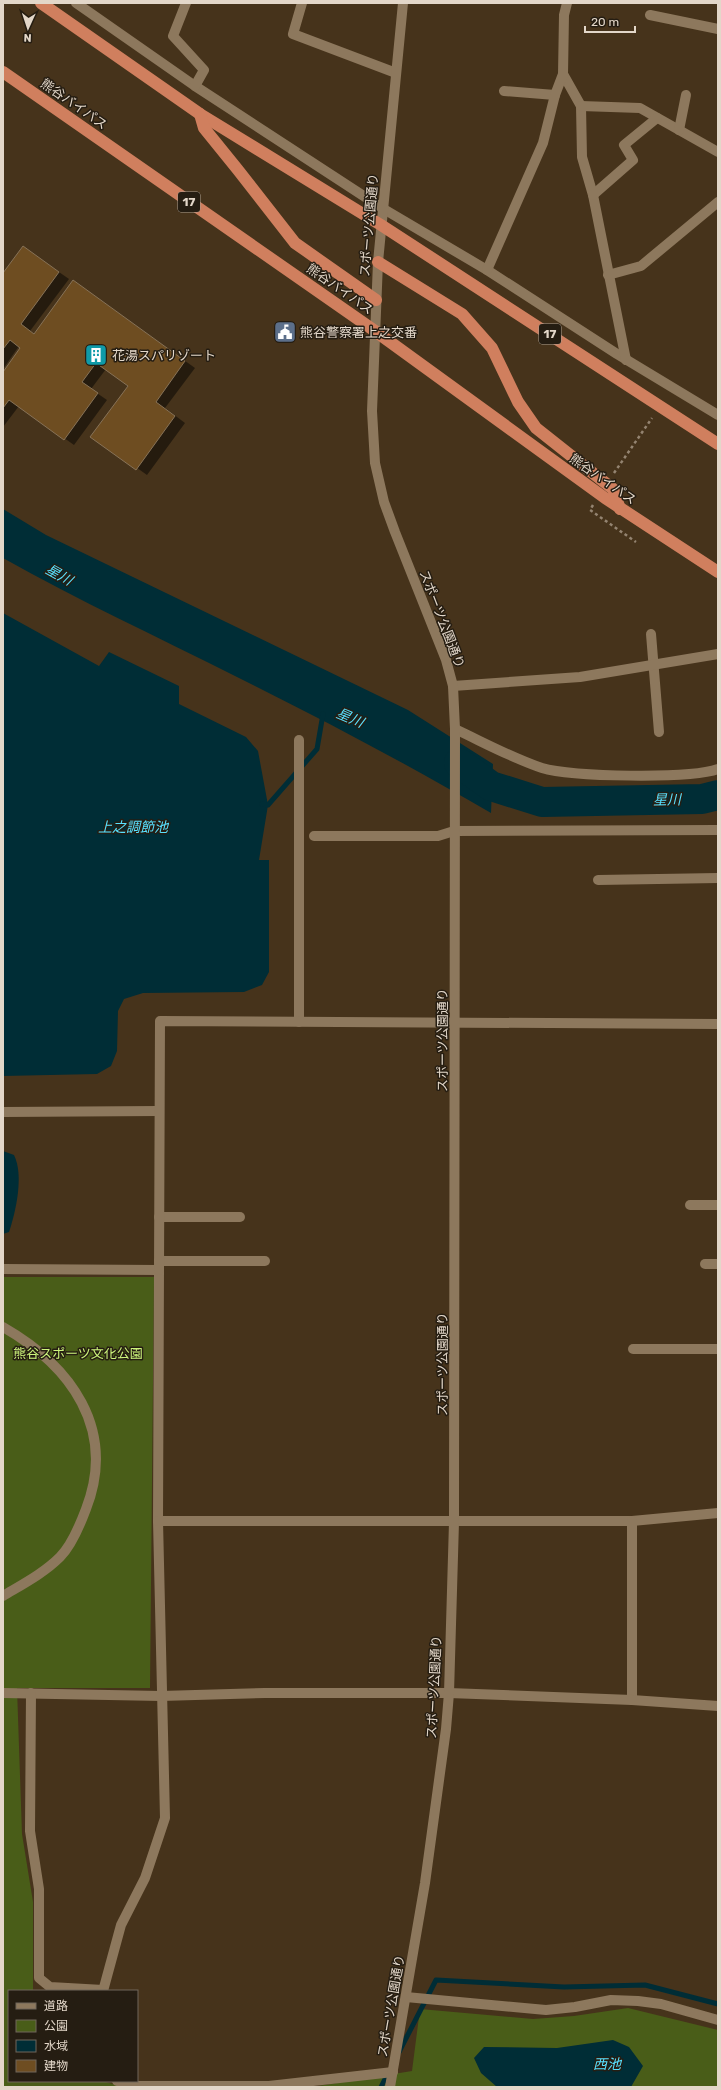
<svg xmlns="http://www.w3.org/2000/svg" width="721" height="2090" font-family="Rubik,'Noto Sans JP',sans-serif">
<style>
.green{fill:#495d18}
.water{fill:#002d36}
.shadow{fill:#0007}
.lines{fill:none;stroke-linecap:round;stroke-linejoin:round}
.stream{stroke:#002d36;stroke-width:5}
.river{stroke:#002d36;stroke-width:30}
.building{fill:#6e4d21;stroke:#877257}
.path{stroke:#948471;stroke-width:2.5;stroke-dasharray:3 3;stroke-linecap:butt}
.minor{stroke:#8d785d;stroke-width:10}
.highway{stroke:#d07f5e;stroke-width:12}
.labels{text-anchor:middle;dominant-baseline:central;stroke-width:3;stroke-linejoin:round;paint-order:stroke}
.shield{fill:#251d12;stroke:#aa9f92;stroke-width:1}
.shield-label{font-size:12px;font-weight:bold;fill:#e3d7c9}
.street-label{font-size:13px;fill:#e3d7c9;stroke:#251d12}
.poi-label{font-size:13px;fill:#e3d7c9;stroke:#251d12;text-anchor:start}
.park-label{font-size:13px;fill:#cdf57c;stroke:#251d12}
.water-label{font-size:14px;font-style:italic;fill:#58e1ff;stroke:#251d12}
</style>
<rect width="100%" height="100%" fill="#46331b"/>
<g class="green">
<path d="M3,1277H154L150,1688H17L22,1834L33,1902V1991H9V2081H102L124,2087H3Z"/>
<path d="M628,2008L718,2030V2087H312L412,2071L420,2009L533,2019L574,2016Z"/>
</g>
<g class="water">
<path d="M3,509L46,535L408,710L493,764L491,813C407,764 322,719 235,676C158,637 79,601 3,558Z"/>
<path d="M3,613L99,666L109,652L179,686V704L246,737L258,751L268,805L259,860H269V972L262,985L244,992L143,993L124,999L118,1011L117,1051L111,1066L97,1074L3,1076Z"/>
<path d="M3,1151L14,1155C24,1175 16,1211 9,1232L3,1234Z"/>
<path d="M613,2040L629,2047L643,2066L631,2087H497L481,2073L474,2058L484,2047L557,2048Z"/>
</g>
<path class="shadow" d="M23,247L69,279L30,331L35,334L74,281L195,368L165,408L185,423L147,475L92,436L129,386L106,369L91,389L107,400L74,445L19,406L3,427V373L22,348L19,346L3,369V275Z"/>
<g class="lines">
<g class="stream">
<path d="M262,804L268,805L317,749L323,714"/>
<path d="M399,2052L436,1980L564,1987L645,1985L718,2004"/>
<path d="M381,2087L388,2073"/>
</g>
<path class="river" d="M459,763L491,786L542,802L702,799L718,795"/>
</g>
<path class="building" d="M23,246L59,272L21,324L34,334L73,280L185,361L156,402L175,416L136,470L90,437L128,386L96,363L82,382L98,393L64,440L9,400L3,408V372L20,348L10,340L3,349V273Z"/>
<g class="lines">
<g class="path">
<path d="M614,473L652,418"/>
<path d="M593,505L590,510L636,542"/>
</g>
<g class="minor">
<path d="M76,3L195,86L382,208L487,270L617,354L718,415"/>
<path d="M186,3L173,36L204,70L195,86"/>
<path d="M302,3L293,34L396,73"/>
<path d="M650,15L718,29"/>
<path d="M563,74L581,106L582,157L593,195L626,360"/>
<path d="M504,91L555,95"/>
<path d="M581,106L640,108L718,152"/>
<path d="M679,130L686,95"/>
<path d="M593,195L633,160L624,145L657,118"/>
<path d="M487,270L543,143L555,95L563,74L564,15L567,3"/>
<path d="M608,275L641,266L718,202"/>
<path d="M651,634L659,732"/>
<path d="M453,686L580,677L718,654"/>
<path d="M455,729C483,742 512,758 542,768C571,777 690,779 718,769"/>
<path d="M299,740V1022"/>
<path d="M314,836H438L454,831L718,830"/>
<path d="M598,880L718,878"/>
<path d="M3,1112L159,1111"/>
<path d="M690,1205H718"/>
<path d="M159,1217H240"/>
<path d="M159,1261H265"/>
<path d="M705,1264H718"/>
<path d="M3,1269L159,1270L158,1521L165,1818L145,1878L121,1925L103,1991"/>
<path d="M159,1270L160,1021L718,1024"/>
<path d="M3,1327C71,1366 117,1429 86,1509C80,1525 72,1545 60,1557C44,1573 23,1584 3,1596"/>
<path d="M633,1349H718"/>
<path d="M158,1521H632L718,1513"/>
<path d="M632,1521V1700"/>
<path d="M3,1693L161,1696L265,1693H449L632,1700L718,1706"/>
<path d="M31,1693L30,1831L39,1889V1978L50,1987L103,1990"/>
<path d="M406,1997L546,2010L575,2007L611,2000L638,2001L661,2004L718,2020"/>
<path d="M117,2081L137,2086H269L393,2072"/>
<path d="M390,2087L425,1883L446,1729L449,1693L454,1522L455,729L453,686L446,660L395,532L384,502L375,463L372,411L378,262L403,3"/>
</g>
<g class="highway">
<path d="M41,3L200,114L381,225L718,444"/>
<path d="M3,72L375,331L605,498L718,572"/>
<path d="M200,114L204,128L238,170L295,243L376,300"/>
<path d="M378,262L462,314L492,348L518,402L536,428L613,489L620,509"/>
</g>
</g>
<defs>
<g id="civic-square" transform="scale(1.15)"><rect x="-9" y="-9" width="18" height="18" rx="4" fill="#5c6f8a" stroke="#251d12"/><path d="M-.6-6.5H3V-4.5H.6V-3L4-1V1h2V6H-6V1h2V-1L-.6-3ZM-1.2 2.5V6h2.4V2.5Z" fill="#fff"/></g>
<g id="building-square" transform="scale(1.15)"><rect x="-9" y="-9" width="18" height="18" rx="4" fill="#0f9aa8" stroke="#251d12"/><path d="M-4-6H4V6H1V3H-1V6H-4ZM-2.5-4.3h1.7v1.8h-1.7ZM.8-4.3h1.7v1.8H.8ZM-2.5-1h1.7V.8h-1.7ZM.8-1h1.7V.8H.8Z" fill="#fff"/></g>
</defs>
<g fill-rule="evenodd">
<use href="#civic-square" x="285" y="332"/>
<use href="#building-square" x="96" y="355"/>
</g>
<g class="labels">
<g class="shield">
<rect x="178" y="192" width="22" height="20" rx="3"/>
<rect x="539" y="324" width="22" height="20" rx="3"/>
</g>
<g class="shield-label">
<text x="189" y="202">17</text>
<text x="550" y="334">17</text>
</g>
<g class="street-label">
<text transform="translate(74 104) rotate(35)">熊谷バイパス</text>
<text transform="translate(369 225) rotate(-85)">スポーツ公園通り</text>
<text transform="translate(340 289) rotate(35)">熊谷バイパス</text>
<text transform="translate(603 479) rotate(35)">熊谷バイパス</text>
<text transform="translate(442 619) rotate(69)">スポーツ公園通り</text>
<text transform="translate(442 1040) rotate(-90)">スポーツ公園通り</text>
<text transform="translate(442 1364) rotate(-90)">スポーツ公園通り</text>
<text transform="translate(434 1687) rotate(-87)">スポーツ公園通り</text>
<text transform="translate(391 2006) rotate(-80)">スポーツ公園通り</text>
</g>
<g class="poi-label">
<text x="300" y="332">熊谷警察署上之交番</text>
<text x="112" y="355">花湯スパリゾート</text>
</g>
<g class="park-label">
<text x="78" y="1353">熊谷スポーツ文化公園</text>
</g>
<g class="water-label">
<text transform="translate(59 575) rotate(29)">星川</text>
<text transform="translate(350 718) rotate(23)">星川</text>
<text transform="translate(667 800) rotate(-1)">星川</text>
<text x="133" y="827">上之調節池</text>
<text x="607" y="2064">西池</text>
</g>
</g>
<rect width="721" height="2090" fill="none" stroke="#e3d7c9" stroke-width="8"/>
<rect x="8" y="1990" width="130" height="92" fill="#251d12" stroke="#71675b"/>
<rect x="16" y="2003" width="20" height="6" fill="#8d785d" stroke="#71675b"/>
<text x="44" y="2010" font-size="12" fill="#e3d7c9">道路</text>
<rect x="16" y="2020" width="20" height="12" fill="#495d18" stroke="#71675b"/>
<text x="44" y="2030" font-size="12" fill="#e3d7c9">公園</text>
<rect x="16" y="2040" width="20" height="12" fill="#002d36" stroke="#71675b"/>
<text x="44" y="2050" font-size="12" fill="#e3d7c9">水域</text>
<rect x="16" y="2060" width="20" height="12" fill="#6e4d21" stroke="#71675b"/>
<text x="44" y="2070" font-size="12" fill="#e3d7c9">建物</text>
<g transform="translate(28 28) rotate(183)" stroke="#251d12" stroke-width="3" paint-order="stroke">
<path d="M0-3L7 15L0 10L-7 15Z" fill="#e3d7c9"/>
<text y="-6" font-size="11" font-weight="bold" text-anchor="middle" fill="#e3d7c9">N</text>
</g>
<path d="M585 26v6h50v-6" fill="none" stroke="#e3d7c9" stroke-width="2"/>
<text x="591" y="26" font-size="12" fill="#e3d7c9" stroke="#251d12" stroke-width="3" paint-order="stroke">20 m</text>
</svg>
